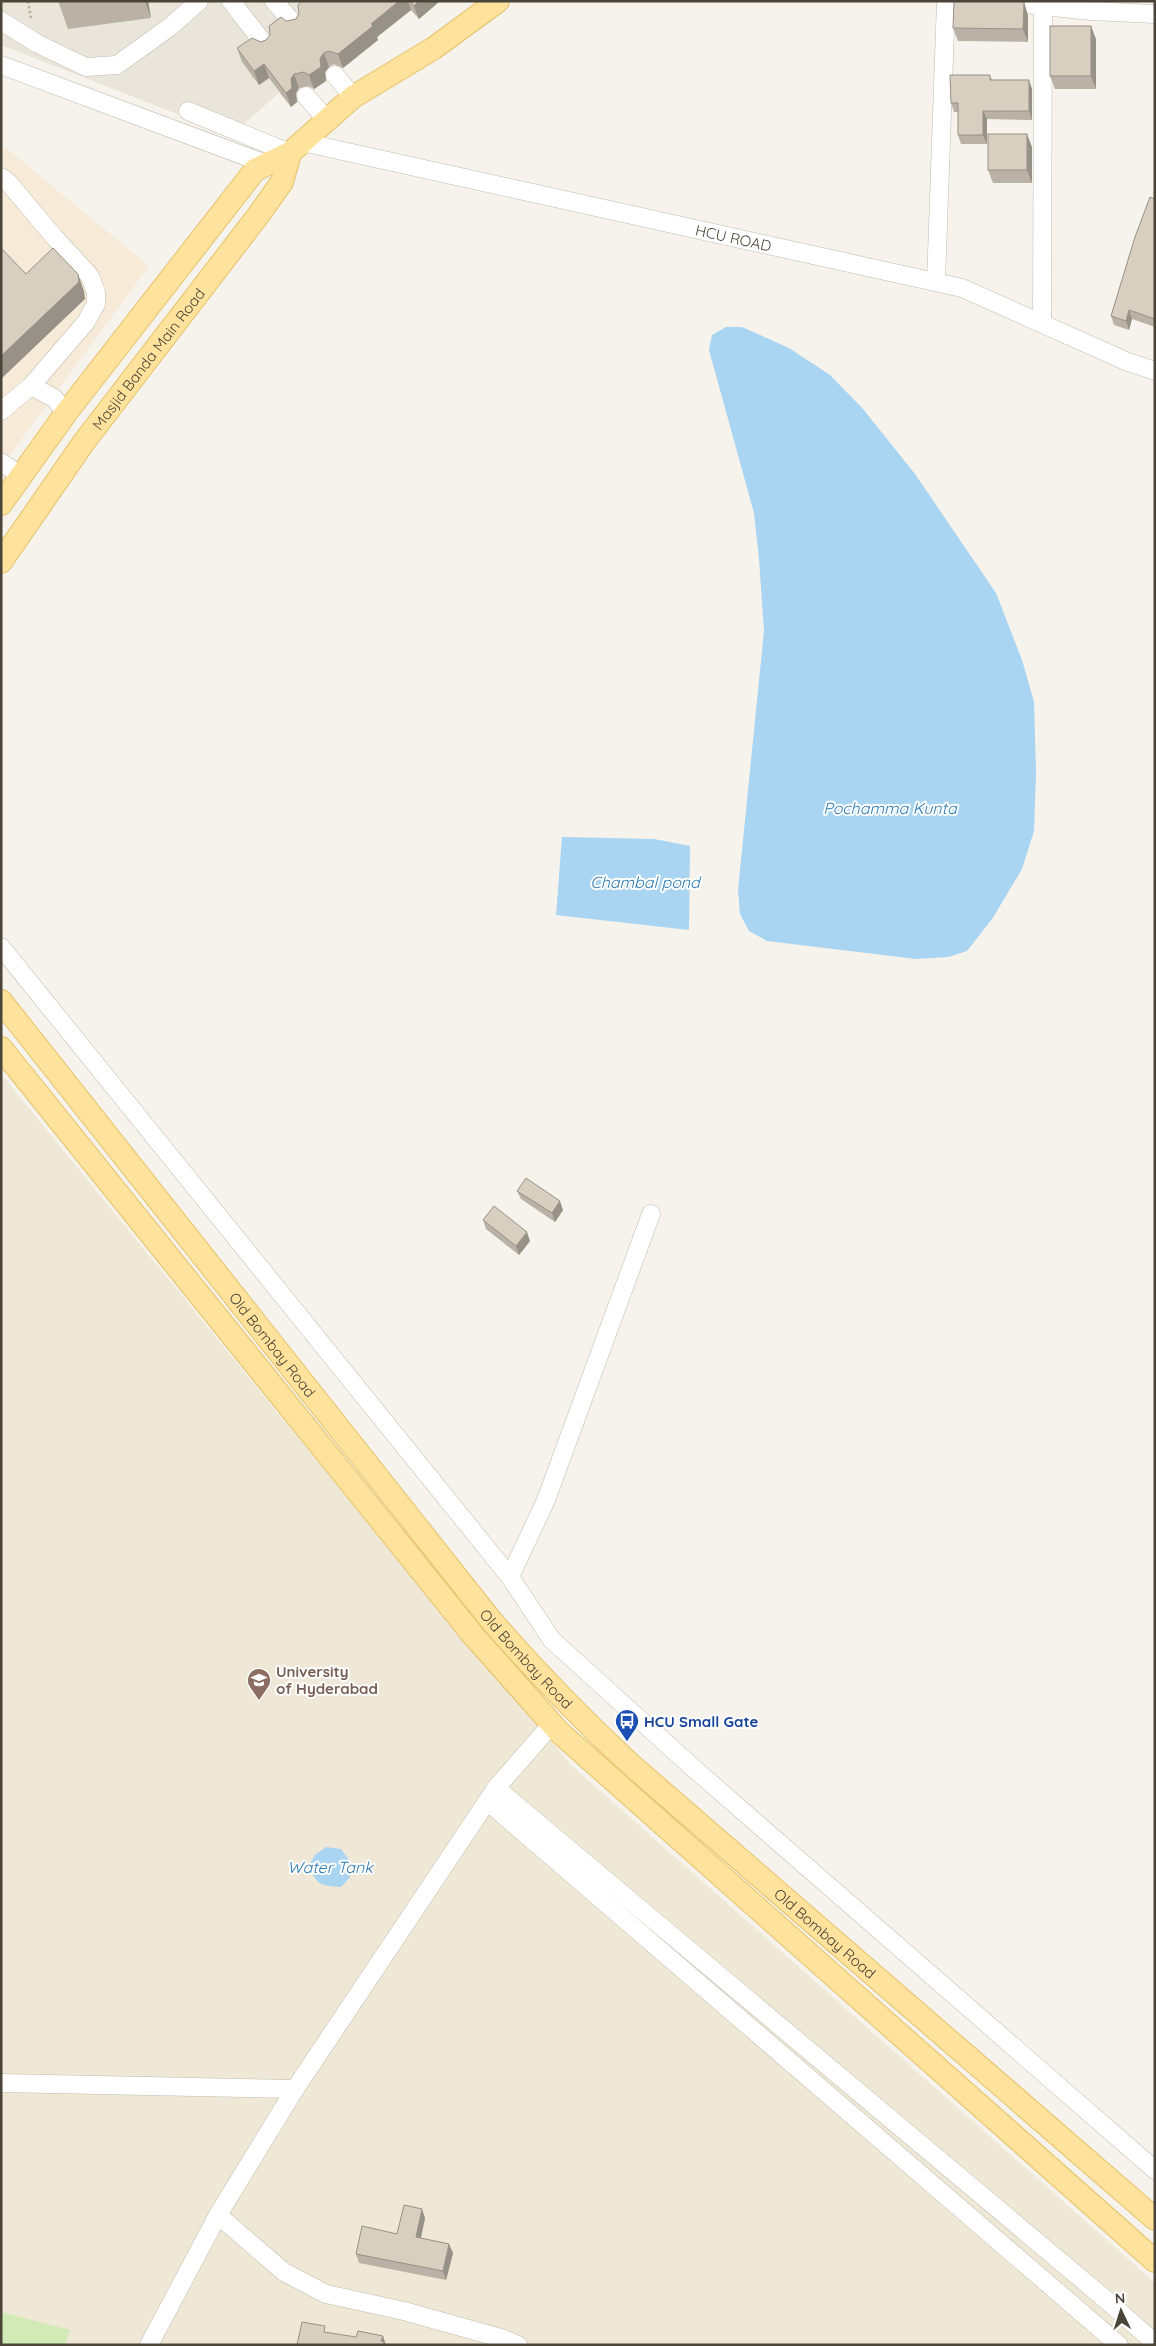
<svg xmlns="http://www.w3.org/2000/svg" width="1156" height="2346" font-family="Quicksand,sans-serif">
<style>
.residential{fill:#eae5da}
.commercial{fill:#f7ead8}
.education{fill:#efe8d6}
.green{fill:#d2eab5}
.water{fill:#a9d4f2}
.lines{fill:none;stroke-linecap:round;stroke-linejoin:round}
.minor-casing{stroke:#c2bbae;stroke-width:19}
.major-casing{stroke:#e6c16a;stroke-width:24}
.path{stroke:#c4b79f;stroke-width:3;stroke-dasharray:2.5 2.5;stroke-linecap:butt}
.minor{stroke:#fff;stroke-width:18}
.major{stroke:#ffe39c;stroke-width:22}
.wall{fill:#bab2a6}
.shaded-wall{fill:#979187}
.building{fill:#d8cfc1;stroke:#979187}
.labels{text-anchor:middle;dominant-baseline:central;stroke-width:4;stroke-linejoin:round;paint-order:stroke}
.street-label{font-size:15px;fill:#4b4439;stroke:#fff}
.education-label{font-size:15px;font-weight:bold;fill:#785e54;stroke:#fff;text-anchor:start}
.transit-label{font-size:15px;font-weight:bold;fill:#164399;stroke:#fff;text-anchor:start}
.water-label{font-size:16px;font-style:italic;fill:#2e7ab2;stroke:#fff}
</style>
<rect width="100%" height="100%" fill="#f6f3ec"/>
<path class="residential" d="M1,1H305L353,60L291,107L279,93L231,135L1,45Z"/>
<path class="commercial" d="M5,147L149,266L9,456L1,464V151Z"/>
<path class="education" d="M1,1074L459,1635L573,1767L1155,2283V2345H1Z"/>
<path class="green" d="M1,2312L70,2330L65,2345H1Z"/>
<g class="water">
<path d="M726,327H742L789,348L830,375L863,409L915,474L996,593L1022,660L1034,702L1036,773L1034,831L1022,869L992,919L967,951L948,957L916,959L767,941L749,931L740,914L738,890L764,631L759,559L754,513L709,350L712,335Z"/>
<path d="M562,837L654,839L690,846L689,930L556,915Z"/>
<path d="M326,1847L341,1849L349,1860L350,1877L341,1887C321,1886 314,1884 310,1864L315,1855Z"/>
</g>
<g class="lines">
<g class="minor-casing">
<g id="minor">
<path d="M231,1L265,45"/>
<path d="M274,1L294,24"/>
<path d="M996,1L1091,11L1155,14"/>
<path d="M1,21L38,44L86,67L117,65L171,26L199,1"/>
<path d="M1,65L266,164"/>
<path d="M335,75L353,97"/>
<path d="M306,96L327,120"/>
<path d="M188,111L290,153"/>
<path id="s1" d="M302,142L962,288L1128,362L1155,371"/>
<path d="M1,177L8,182L55,238L90,276L96,292V304L86,322L31,386L1,411"/>
<path d="M936,282L946,1"/>
<path d="M1042,322L1043,6"/>
<path d="M31,386L54,398L66,413"/>
<path d="M1,462L21,476"/>
<path d="M1,947L510,1577L552,1640L691,1766L1155,2170"/>
<path d="M510,1577L546,1500L651,1214"/>
<path d="M496,1788L1104,2298L1155,2343"/>
<path d="M487,1801L1119,2345"/>
<path d="M1,2083L295,2089"/>
<path d="M218,2215L284,2272L326,2294L404,2311L504,2339L518,2345"/>
<path d="M149,2345L218,2215L295,2089L496,1788L552,1724"/>
</g>
</g>
<g class="major-casing">
<g id="major">
<path d="M1,504L66,413L255,170L290,153L353,97L434,48L498,1"/>
<path id="s2" d="M1,562L84,442L257,217L282,182L290,153"/>
<path id="s3" d="M1,1001L490,1619C534,1670 580,1717 629,1763L1155,2219"/>
<path d="M1,1048L472,1634L559,1732L1155,2261"/>
</g>
</g>
<path class="path" d="M28,1L31,19"/>
<use href="#minor" class="minor"/>
<use href="#major" class="major"/>
</g>
<g class="wall">
<path d="M58,1H148L151,18L68,29Z"/>
<path d="M302,1H440L419,19L411,10L377,37L378,40L343,68L334,64L329,67L325,72L326,81L314,89L309,86L299,88L296,93L297,102L291,107L269,78L259,85L242,62L237,48L266,40L286,21L296,19L299,13Z"/>
<path d="M1028,15V42L958,41L953,28Z"/>
<path d="M1096,39V89H1055L1050,76Z"/>
<path d="M990,75L992,80L1032,89V120L987,119V144H961L958,135V112H954L951,103Z"/>
<path d="M1032,147V183H993L988,170Z"/>
<path d="M1155,199V327L1132,319L1129,330L1114,325L1111,316Z"/>
<path d="M517,1191L563,1210L555,1222L521,1199Z"/>
<path d="M483,1220L530,1241L519,1255L486,1229Z"/>
<path d="M425,2218L421,2238L453,2253L446,2280L359,2263L356,2254L397,2234Z"/>
</g>
<g class="shaded-wall">
<path d="M145,1H148L151,18Z"/>
<path d="M399,1H408L411,10L377,37L378,40L343,68L338,54L371,24Z"/>
<path d="M419,1H440L419,19L414,6Z"/>
<path d="M1024,2L1028,15V42L1023,29Z"/>
<path d="M1091,26L1096,39V89L1091,76Z"/>
<path d="M324,53L329,67L325,72L326,81L314,89L309,75Z"/>
<path d="M264,64L269,78L259,85L254,71Z"/>
<path d="M294,74L299,88L296,93L297,102L291,107L286,93L291,79Z"/>
<path d="M1029,80L1032,89V120L1029,111Z"/>
<path d="M983,111L987,119V144L983,135Z"/>
<path d="M1027,134L1032,147V183L1027,170Z"/>
<path d="M78,274L84,291L85,299L1,379V356Z"/>
<path d="M1129,310L1132,319L1129,330L1126,321Z"/>
<path d="M560,1201L563,1210L555,1222L552,1213Z"/>
<path d="M527,1232L530,1241L519,1255L516,1246Z"/>
<path d="M422,2209L425,2218L419,2246L416,2237Z"/>
<path d="M449,2244L453,2253L446,2280L443,2271Z"/>
<path d="M383,2336L386,2345H383L381,2341Z"/>
</g>
<g class="building">
<path d="M302,1H399L371,24L373,26L338,54L329,51L324,53L320,58L321,67L309,75L304,72L294,74L291,79L292,88L286,93L264,64L254,71L237,48L252,38L261,42L266,40L270,35L269,26L281,17L286,21L296,19L299,13L298,5Z"/>
<path d="M410,1H419L414,6Z"/>
<path d="M954,1H1017L1024,2L1023,29L953,28Z"/>
<rect x="1050" y="26" width="41" height="50"/>
<path d="M950,75H990V80H1029V111H983V135H958V103H951Z"/>
<rect x="988" y="134" width="39" height="36"/>
<path d="M1150,197L1155,199V319L1129,310L1126,321L1111,316L1135,237Z"/>
<path d="M1,248L26,274L53,248L78,274L79,282L1,356Z"/>
<path d="M526,1178L560,1201L552,1213L517,1191Z"/>
<path d="M494,1206L527,1232L516,1246L483,1220Z"/>
<path d="M404,2205L422,2209L416,2237L449,2244L443,2271L356,2254L362,2226L397,2234Z"/>
<path d="M302,2322L325,2326L324,2332L356,2337L358,2331L383,2336L381,2341L384,2342L383,2345H297Z"/>
</g>
<defs>
<g id="university-pin" transform="scale(1.25)"><path d="M0 17L-7.5 6A9.5 9.5 0 1 1 7.5 6Z" fill="#8d6e63" stroke="#fff"/><path d="M0-5L7-2L0 1L-7-2ZM-4 1L0 2.5L4 1V4Q0 6-4 4Z" fill="#fff"/></g>
<g id="bus-pin" transform="scale(1.25)"><path d="M0 17L-7.5 6A9.5 9.5 0 1 1 7.5 6Z" fill="#1a4fb4" stroke="#fff"/><path d="M-5-6H5V4H4V6H2V4H-2V6H-4V4H-5ZM-3.5-4V0h7V-4ZM-3.5 1.2v1.5H-2V1.2ZM2 1.2v1.5H3.5V1.2Z" fill="#fff"/></g>
</defs>
<g fill-rule="evenodd">
<use href="#university-pin" x="259" y="1680"/>
<use href="#bus-pin" x="627" y="1721"/>
</g>
<g class="labels">
<g class="street-label">
<text stroke="none"><textPath href="#s1" startOffset="442">HCU ROAD</textPath></text>
<text stroke="none"><textPath href="#s2" startOffset="251">Masjid Banda Main Road</textPath></text>
<text stroke="none"><textPath href="#s3" startOffset="438">Old Bombay Road</textPath></text>
<text stroke="none"><textPath href="#s3" startOffset="842">Old Bombay Road</textPath></text>
<text stroke="none"><textPath href="#s3" startOffset="1248">Old Bombay Road</textPath></text>
</g>
<g class="education-label">
<text x="276" y="1671">University<tspan x="276" dy="17">of Hyderabad</tspan></text>
</g>
<g class="transit-label">
<text x="644" y="1721">HCU Small Gate</text>
</g>
<g class="water-label">
<text x="890" y="808">Pochamma Kunta</text>
<text x="645" y="882">Chambal pond</text>
<text x="330" y="1867">Water Tank</text>
</g>
</g>
<rect width="1156" height="2346" fill="none" stroke="#4b4439" stroke-width="5"/>
<g transform="translate(1121 2311) rotate(356)" stroke="#ffffff" stroke-width="4" paint-order="stroke">
<path d="M0-4L9 19L0 12L-9 19Z" fill="#4b4439"/>
<text y="-8" font-size="14" font-weight="bold" text-anchor="middle" fill="#4b4439">N</text>
</g>
</svg>
